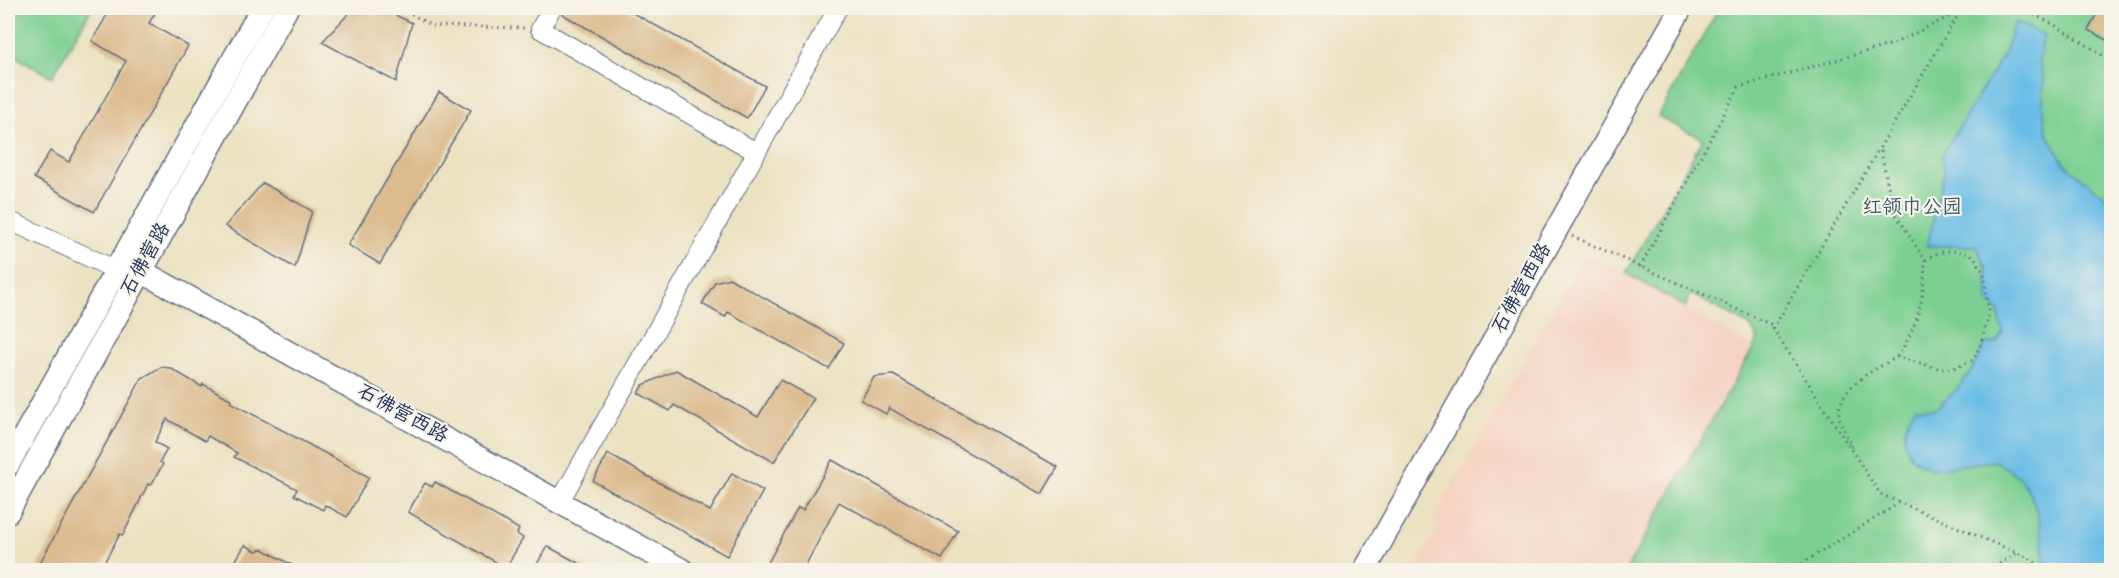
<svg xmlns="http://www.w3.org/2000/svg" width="2119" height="578" font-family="Dekko,'LXGW WenKai TC',sans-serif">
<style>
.built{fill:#f5d3c2}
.green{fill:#7ccf91;stroke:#4c7f78;stroke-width:1.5}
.water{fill:#6bbde6;stroke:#4376a2;stroke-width:1.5}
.building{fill:#dcbb8f}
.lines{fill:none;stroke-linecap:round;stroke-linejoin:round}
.minor-casing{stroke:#646e81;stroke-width:20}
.tertiary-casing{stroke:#646e81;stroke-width:25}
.path{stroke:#646e81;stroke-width:3;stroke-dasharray:1.5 4.5;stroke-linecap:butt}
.minor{stroke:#fff;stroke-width:18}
.tertiary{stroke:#fff;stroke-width:22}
.labels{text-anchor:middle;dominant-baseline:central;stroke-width:4.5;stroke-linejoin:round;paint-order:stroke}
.park-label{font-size:20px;fill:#33576b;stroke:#f7f3e8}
.street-label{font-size:20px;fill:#1b2f5e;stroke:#f7f3e8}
</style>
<rect width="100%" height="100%" fill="#f7f3e8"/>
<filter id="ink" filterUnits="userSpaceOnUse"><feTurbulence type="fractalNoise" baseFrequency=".0167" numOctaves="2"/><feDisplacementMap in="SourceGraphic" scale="12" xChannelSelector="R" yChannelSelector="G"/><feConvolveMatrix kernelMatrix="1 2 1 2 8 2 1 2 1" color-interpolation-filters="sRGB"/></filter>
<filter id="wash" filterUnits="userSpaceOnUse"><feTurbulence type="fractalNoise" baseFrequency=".008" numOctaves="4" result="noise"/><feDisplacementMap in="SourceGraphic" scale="24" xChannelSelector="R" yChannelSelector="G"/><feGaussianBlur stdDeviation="1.35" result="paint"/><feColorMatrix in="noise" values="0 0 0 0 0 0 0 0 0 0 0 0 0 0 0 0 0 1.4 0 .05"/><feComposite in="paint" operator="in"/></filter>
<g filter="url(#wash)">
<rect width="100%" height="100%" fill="#ece2c2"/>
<path class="built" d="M1597,257L1754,347L1626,570H1414L1439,526L1431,522L1582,259Z"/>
<g class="green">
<path d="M8,8H92L52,77L8,52Z"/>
<path d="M1719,8H2111V570H1626L1758,340L1750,326L1691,294L1685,307L1626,273L1703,139L1658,117Z"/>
</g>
<path class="water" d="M2015,22L2044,35L2039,60L2044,80L2043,104L2047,132L2064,163L2111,202V570H2041L2045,565C2043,537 2039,499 2018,477C2013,471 2002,466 1995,461L1933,469C1901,460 1897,432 1916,407L1935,409C1958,391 1973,372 1985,344L1996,343L2003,332L1998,310L1988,301L1987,269L1976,246H1927L1944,173L1942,155L2004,54Z"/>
<g id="blocks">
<g class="building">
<path d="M111,8H158L149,23L188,46L94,212L34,178L50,151L69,162L126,61L92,41Z"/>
<path d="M354,8H381L412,23L396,82L322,42Z"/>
<path d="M563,8H624L765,86L747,118L562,14Z"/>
<path d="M2100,8H2112V43L2088,30Z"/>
<path d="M439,92L471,110L380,264L348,245Z"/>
<path d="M263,183L312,211L295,268L225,226Z"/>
<path d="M729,278L844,343L829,369L728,312L725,317L702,304L715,282Z"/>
<path d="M161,367L170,368L202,387L203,384L232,400L230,402L369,477L347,517L325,505L323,510L294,495L297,489L234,457L237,453L208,436L205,441L167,419L155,442L167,449L160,462L163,464L151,485L148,484L123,535L120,534L100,570H36L142,378Z"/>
<path d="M676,370L758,417L780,380L813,398L774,462L674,405L670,411L638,393L643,385Z"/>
<path d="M893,375L1058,467L1042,494L889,408L886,414L861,400L874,377Z"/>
<path d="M608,454L710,511L732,473L763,491L727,556L593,481Z"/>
<path d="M832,460L958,531L942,559L839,502L803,570H764L798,508L803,510Z"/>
<path d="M435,482L519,529L517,534L523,538L506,568L408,512L425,483L432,487Z"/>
<path d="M245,545L256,551L263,549L301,570H230Z"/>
<path d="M547,546L591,570H534Z"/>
</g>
</g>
</g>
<g filter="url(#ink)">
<use href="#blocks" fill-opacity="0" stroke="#646e81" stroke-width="1.5"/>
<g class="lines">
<g class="minor-casing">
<g id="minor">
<path d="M552,8L540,29L756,152"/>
<path d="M8,220L116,270"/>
<path d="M559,503L838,8"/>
</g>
</g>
<g class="tertiary-casing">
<g id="tertiary">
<path d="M121,260L682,570"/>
<path d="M8,465L262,8"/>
<path d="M8,512L287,8"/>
<path d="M1365,570L1681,8"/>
</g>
</g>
<g class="path">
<path d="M401,8L432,26L524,28"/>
<path d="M2011,8C2038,10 2087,46 2112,61"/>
<path d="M1572,236L1770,324L1880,494L2029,558L2045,570"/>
<path d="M1640,267L1739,87L1893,44L1967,8"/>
<path d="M1773,329L1959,13"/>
<path d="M1897,357C1919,324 1924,300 1925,260"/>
<path d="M1852,447C1847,436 1838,423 1839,411C1841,385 1877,368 1897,357L1941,369L1958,367L1973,360L1981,344L1989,313L1984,274L1973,255C1954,249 1942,249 1925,260L1893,210L1880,147"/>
<path d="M1791,570L1898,504"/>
<path d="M1989,570L2017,553"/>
</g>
<use href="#minor" class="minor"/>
<use href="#tertiary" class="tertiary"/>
</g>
</g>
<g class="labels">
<g class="park-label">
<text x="1912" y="209">红领巾公园</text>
</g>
<g class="street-label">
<text transform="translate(147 260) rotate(-61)">石佛营路</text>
<text transform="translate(1523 289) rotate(-61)">石佛营西路</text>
<text transform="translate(402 415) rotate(29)">石佛营西路</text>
</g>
</g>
<rect width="2119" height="578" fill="none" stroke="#f7f3e8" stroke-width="30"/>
</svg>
